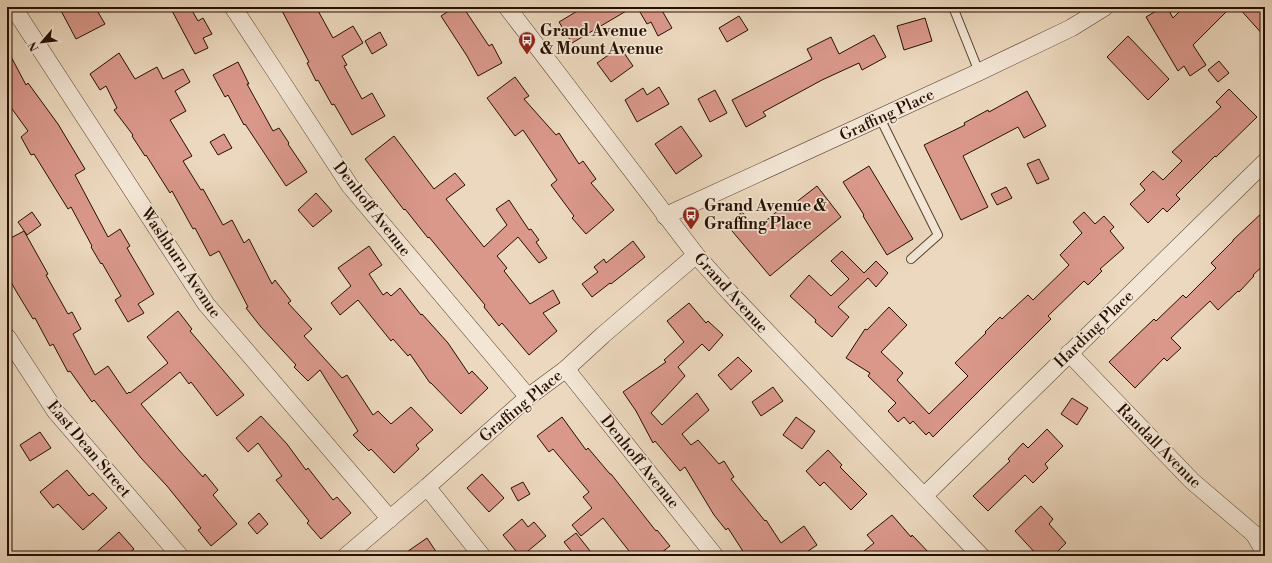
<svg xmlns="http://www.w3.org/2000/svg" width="1272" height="563" font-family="'Libre Bodoni',serif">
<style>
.building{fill:#da988b;stroke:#260f00}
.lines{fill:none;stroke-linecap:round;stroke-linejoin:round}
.service-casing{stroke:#584130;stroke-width:10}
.minor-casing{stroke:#584130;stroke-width:18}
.service{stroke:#f3e6d5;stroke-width:8}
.minor{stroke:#f3e6d5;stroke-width:17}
.labels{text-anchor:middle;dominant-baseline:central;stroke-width:3.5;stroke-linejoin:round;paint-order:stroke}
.poi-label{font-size:16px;font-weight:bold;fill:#260f00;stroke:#f3e6d5;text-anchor:start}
.street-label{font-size:16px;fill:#260f00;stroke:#f3e6d5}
</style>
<rect width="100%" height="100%" fill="#ecd8be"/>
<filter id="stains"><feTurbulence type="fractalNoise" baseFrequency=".005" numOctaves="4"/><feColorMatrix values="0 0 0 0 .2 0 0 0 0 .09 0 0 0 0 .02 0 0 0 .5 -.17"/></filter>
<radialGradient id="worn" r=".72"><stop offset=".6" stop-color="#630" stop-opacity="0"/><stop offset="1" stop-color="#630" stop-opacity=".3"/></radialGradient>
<g class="building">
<path d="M59,7H95L105,24L76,39Z"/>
<path d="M170,7H190L198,21L203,18L212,34L203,38L208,48L195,54Z"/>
<path d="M280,7H316L333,38L353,26L363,43L342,56L347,65L344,66L362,99L372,93L385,116L352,135L334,104L332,105L318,80L316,81L307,63L309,62Z"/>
<path d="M455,7H463L489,46L492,44L502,63L478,76L467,56L441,16Z"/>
<path d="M584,7H633L572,43L559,22Z"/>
<path d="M637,7H660L672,28L658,36L651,22L647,24Z"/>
<path d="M1163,7H1167L1173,18L1184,7H1231L1193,45L1206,65L1190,76L1184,66L1178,71L1146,17Z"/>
<path d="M1238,7H1265V37Z"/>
<path d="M739,16L748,30L727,42L719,28Z"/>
<path d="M925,18L932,41L904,50L897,26Z"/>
<path d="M380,32L387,45L372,54L365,41Z"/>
<path d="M874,35L886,57L862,70L859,63L822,80L763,112L766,116L746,127L732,100L812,59L807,49L831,37L839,54Z"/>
<path d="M1128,36L1169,79L1148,100L1107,57Z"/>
<path d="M620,47L633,66L611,82L597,63Z"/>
<path d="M7,49L26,85L28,83L58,124L85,169L75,175L108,237L120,229L130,246L127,248L154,294L138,304L144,313L128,322L115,300L121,296L102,263L101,264L91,247L92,246L71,207L68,209L34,154L31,155L21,137L28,131L7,102Z"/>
<path d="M119,53L135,79L157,67L163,79L183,69L190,82L175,91L186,111L170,120L192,156L183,161L201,190L203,189L223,225L232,220L244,243L249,239L272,284L275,280L291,301L288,303L312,329L304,336L342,378L347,375L373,415L378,411L391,424L411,407L433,430L416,445L419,449L394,473L371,449L369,451L353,435L358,431L320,370L308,381L294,367L296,365L261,327L246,308L248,307L219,251L210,256L195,228L193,229L172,191L170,193L146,155L145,156L132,136L133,135L114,110L117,108L106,86L100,90L90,74Z"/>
<path d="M1219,61L1229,73L1218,82L1208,70Z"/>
<path d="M238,62L249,84H247L273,131L279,128L289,143L288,144L307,172L286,186L245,124L244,125L228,95L225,97L213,75Z"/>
<path d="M515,77L529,96L524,99L556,135L559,133L579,164L583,161L596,179L591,183L614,210L586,234L572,218L574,216L551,185L557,180L523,130L515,136L487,98Z"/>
<path d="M659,87L669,104L637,122L625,100L643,88L647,95Z"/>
<path d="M1229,89L1257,117L1216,157L1215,156L1176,195L1180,199L1167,212L1163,208L1148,223L1130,204L1145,190L1140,184L1153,171L1163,180L1182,161L1172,152L1221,107L1216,102Z"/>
<path d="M715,90L727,113L710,122L698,99Z"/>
<path d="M1027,91L1046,126L1024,138L1018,127L963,156L988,207L961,220L924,145L965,125L964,123L988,110L989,112Z"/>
<path d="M681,126L702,156L676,174L655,144Z"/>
<path d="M224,134L232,148L218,155L210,142Z"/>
<path d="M394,136L434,189L455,173L465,185L446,199L484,247L507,225L496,209L509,200L529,230L531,229L539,240L536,242L547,258L539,263L518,237L497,256L507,268L504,271L530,304L553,290L560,303L543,313L557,331L529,355L502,323L499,326L484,307L485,305L429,237L428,238L405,209L404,210L365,159Z"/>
<path d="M1039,159L1049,179L1037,184L1027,164Z"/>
<path d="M869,166L913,239L887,255L863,216L864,215L843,182Z"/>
<path d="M817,186L841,217L770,276L727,225L742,212L756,229L787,203L790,207Z"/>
<path d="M1006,187L1012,198L997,205L991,194Z"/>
<path d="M316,193L332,211L313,227L298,210Z"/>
<path d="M1265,210V264L1253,275L1254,276L1239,292L1238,291L1218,310L1210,301L1171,338L1181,348L1167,361L1164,358L1135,388L1109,362L1154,319L1156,321L1183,295L1186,298L1216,268L1211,263L1233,241V240Z"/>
<path d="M32,212L41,225L27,235L18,222Z"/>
<path d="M1084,212L1095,224L1104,216L1114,227L1110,231L1124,248L1100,269L1102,271L1088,285L1084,281L1048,316L1051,319L933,437L929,432L926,435L913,421L910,424L904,417L898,422L888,411L896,403L868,376L870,373L846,358L865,329L867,330L889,307L907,325L881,352L903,373L897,380L929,414L968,376L955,363L986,333L985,332L1000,317L1002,319L1028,295L1033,300L1069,265L1060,255L1082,233L1073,222Z"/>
<path d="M24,231L48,274L46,275L68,314L72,312L81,329L73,334L95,375L108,366L127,394L129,392L130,393L168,363L147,337L178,311L192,329L190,331L244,395L217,416L191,382L189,384L180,372L141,404L178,449L203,477L205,474L218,490L213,495L237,524L211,546L198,530L201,528L167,486L141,458L94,400L92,402L70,371L68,372L53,344L50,346L35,318L33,319L16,291L7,275V240Z"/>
<path d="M633,241L645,257L611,284L610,283L592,297L582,284L598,272L594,267L604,259L606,263Z"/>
<path d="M369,246L382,265L369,274L383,295L387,292L391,296L400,288L421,315L422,314L448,343L469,374L472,371L488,388L461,414L431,383H430L410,354L408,356L393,339L391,341L358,300L340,315L331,303L351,286L338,268Z"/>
<path d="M842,251L864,273L876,261L888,273L876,287L868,278L838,307L849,317L832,337L815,322L816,320L790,296L809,275L831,296L849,279L831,261Z"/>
<path d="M689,303L706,323L708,321L723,335L709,351L702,344L678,367L685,376L651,413L662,425L697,393L709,410L682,434L691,445L698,440L719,464L724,461L734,477L731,479L765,521L766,520L781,543L804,526L817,545L801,556H746L728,528L726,530L714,515L685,467L680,471L655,441L653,443L636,411L623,392L666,362L664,360L684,342L667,321Z"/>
<path d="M738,357L752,371L731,390L718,375Z"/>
<path d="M773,387L783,401L761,416L752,402Z"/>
<path d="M1072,398L1088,408L1077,425L1061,414Z"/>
<path d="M261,416L287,444L306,470L308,468L333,500L337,497L351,513L321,539L307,523L309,521L276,480L282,476L258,443L248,452L236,438Z"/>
<path d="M562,417L586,450L588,448L610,474H611L656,531L657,530L670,546L657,556H633L603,518L581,536L572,525L592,508L583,497L589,492L553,449L549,452L537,436Z"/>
<path d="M796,417L815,431L802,449L783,435Z"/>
<path d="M1047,429L1063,446L1045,464L1048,468L1033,483L1025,475L988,511L973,496L1010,461L1008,459L1023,443L1028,448Z"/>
<path d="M40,432L51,448L30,461L20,445Z"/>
<path d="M828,450L842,465L840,467L867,494L851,510L824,482L820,486L806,471Z"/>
<path d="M67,470L89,496L93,493L107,508L83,530L58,504L53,508L40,492Z"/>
<path d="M482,474L504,498L489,512L467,488Z"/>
<path d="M523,482L530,494L518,501L511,488Z"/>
<path d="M1041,506L1053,519L1049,524L1066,543L1053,556H1038L1015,531Z"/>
<path d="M259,513L268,524L257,534L248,523Z"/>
<path d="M892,515L911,537L912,535L932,556H858L874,543L867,535Z"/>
<path d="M522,519L528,527L534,522L546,536L522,556H520L503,535Z"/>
<path d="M119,532L134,549L126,556H92Z"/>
<path d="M576,533L594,556H575L564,542Z"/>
<path d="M427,538L439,556H401Z"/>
</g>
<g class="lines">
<g class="service-casing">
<g id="service">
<path d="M953,7L979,72"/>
<path d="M880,118L938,235L911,259"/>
</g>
</g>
<g class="minor-casing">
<g id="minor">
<path d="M13,7L206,304L390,519"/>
<path d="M233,7L350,186L528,397"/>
<path d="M507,7L696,255L730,293L981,556"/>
<path d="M665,216L979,72L1071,28L1105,7"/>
<path d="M7,337L56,412L180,556"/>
<path d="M1069,353L1192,481L1254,534L1265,538"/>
<path d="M566,369L715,556"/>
<path d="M427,487L482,556"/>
<path d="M924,496L1265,162"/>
<path d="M1254,534L1265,553"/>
<path d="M346,556L427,487L528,397L566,369L603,335L696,255"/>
</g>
</g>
<use href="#service" class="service"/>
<use href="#minor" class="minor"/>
</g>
<defs>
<g id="bus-pin" transform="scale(0.9)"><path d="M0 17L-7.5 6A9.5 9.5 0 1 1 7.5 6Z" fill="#8f2418" stroke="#f3e6d5"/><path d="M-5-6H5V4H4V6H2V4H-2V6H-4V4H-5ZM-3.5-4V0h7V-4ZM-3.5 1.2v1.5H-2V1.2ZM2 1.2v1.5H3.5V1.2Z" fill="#fff"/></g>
</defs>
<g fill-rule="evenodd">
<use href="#bus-pin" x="527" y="40"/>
<use href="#bus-pin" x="691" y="215"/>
</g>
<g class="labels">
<g class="poi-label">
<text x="540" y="31">Grand Avenue<tspan x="540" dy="18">&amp; Mount Avenue</tspan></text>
<text x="704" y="206">Grand Avenue &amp;<tspan x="704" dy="18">Graffing Place</tspan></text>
</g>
<g class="street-label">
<text transform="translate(887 115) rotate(-25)">Graffing Place</text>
<text transform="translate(372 209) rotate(52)">Denhoff Avenue</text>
<text transform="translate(181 263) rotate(56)">Washburn Avenue</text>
<text transform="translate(731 293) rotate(48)">Grand Avenue</text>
<text transform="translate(1094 329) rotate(-44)">Harding Place</text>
<text transform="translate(521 406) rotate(-40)">Graffing Place</text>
<text transform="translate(1159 446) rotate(45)">Randall Avenue</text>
<text transform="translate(89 449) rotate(50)">East Dean Street</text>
<text transform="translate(640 462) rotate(51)">Denhoff Avenue</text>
</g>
</g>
<rect width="1272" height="563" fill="none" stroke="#ecd8be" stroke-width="24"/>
<rect x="8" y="8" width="1256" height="547" fill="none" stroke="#260f00" stroke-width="2"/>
<rect x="12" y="12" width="1248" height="539" fill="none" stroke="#260f00"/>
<g transform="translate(42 42) rotate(242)" stroke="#f3e6d5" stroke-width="3" paint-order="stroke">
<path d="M0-3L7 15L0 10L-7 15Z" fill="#260f00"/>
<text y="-6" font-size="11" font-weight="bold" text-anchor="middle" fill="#260f00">N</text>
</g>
<rect width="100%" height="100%" filter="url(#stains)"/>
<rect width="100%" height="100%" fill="url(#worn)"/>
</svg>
